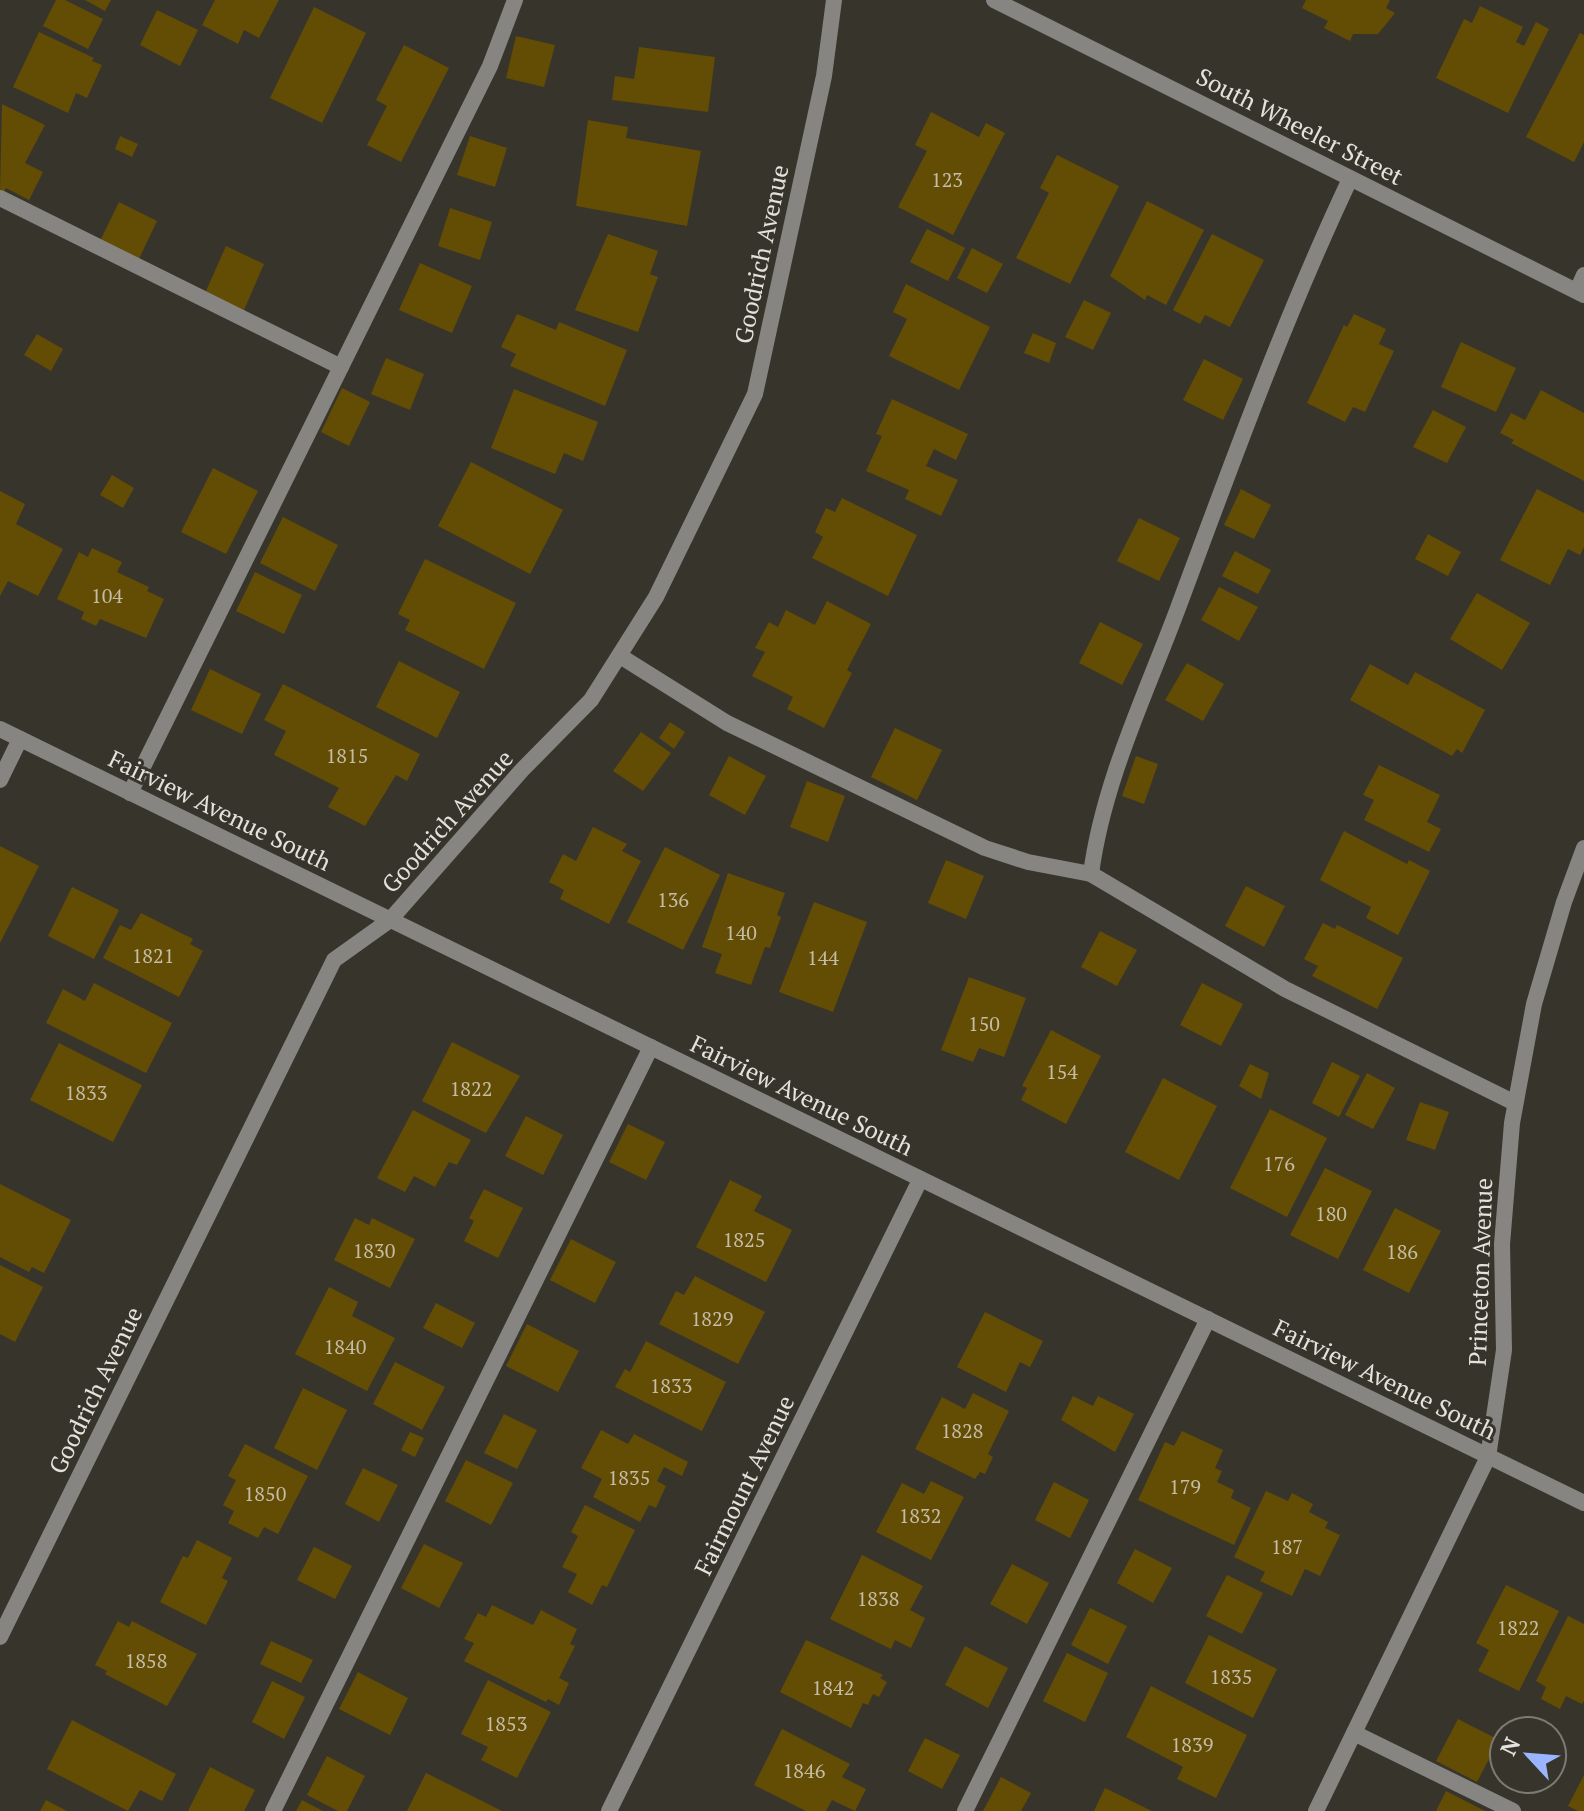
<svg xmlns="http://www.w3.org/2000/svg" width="1584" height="1811" font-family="'PT Serif',serif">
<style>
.building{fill:#634c03}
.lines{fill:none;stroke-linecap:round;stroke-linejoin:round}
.service{stroke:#868581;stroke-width:16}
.minor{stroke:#868581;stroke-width:16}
.tertiary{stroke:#868581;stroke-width:16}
.labels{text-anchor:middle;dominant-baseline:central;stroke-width:6;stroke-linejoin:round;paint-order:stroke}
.number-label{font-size:20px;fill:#c4bca6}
.street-label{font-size:24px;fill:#e4e2dd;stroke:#37342c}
</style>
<rect width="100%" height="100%" fill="#37342c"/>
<g class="building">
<path d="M56,0H65L103,19L88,49L43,26Z"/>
<path d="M85,0H111L105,11Z"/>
<path d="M215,0H279L259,38L244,30L238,44L202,25Z"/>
<path d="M1306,0H1390L1386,8L1395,13L1378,34H1353L1350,41L1324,28L1328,21L1302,8Z"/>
<path d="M1480,6L1523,27L1516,42L1524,46L1536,22L1549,29L1508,113L1436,78L1464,19L1472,23Z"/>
<path d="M314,7L366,33L322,123L270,98Z"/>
<path d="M157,10L198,30L180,66L140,45Z"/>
<path d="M39,32L94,58L92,61L102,65L87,98L76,93L68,113L13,87Z"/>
<path d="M1580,33L1584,35V142L1574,162L1526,137Z"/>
<path d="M516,36L555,45L544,87L506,78Z"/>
<path d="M404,45L449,68L401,162L367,145L387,106L376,100Z"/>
<path d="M639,47L715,57L708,112L612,100L615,76L634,79Z"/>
<path d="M2,104L45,125L25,163L43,172L29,200L6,188L3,193L0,191Z"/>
<path d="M931,112L979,137L986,123L1005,133L953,235L898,207L927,151L915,145Z"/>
<path d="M588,120L628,127L626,138L701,151L687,226L576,206Z"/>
<path d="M120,136L138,144L132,157L115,149Z"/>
<path d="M470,136L507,148L495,187L457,175Z"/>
<path d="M1057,155L1119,186L1070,284L1016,258L1049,193L1040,188Z"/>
<path d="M1147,201L1204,230L1166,305L1147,295L1145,300L1110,276Z"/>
<path d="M119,202L157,221L138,261L99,243Z"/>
<path d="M450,208L492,222L480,260L438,246Z"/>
<path d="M927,229L965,248L948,281L910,262Z"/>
<path d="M608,234L658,251L650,274L658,277L638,332L575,310Z"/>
<path d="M1212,234L1264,260L1230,327L1205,315L1200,324L1173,310Z"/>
<path d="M226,246L264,264L244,310L205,293Z"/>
<path d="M972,248L1003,264L987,293L957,278Z"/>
<path d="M420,263L472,286L452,333L399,310Z"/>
<path d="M906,284L990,327L959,390L889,356L907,319L893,312Z"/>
<path d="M1084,300L1111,313L1093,350L1065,337Z"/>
<path d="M517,314L556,330L559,322L627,350L605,406L510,366L516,354L501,347Z"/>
<path d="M1354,314L1386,329L1379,344L1394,351L1365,412L1353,407L1345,422L1307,403L1344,325L1347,327Z"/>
<path d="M1033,333L1056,343L1049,363L1024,353Z"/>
<path d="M37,334L63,349L51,371L24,355Z"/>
<path d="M1461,342L1516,368L1496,412L1441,387Z"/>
<path d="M386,358L424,374L410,410L371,394Z"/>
<path d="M1204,359L1243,379L1223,420L1183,400Z"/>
<path d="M342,388L370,402L349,446L321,432Z"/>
<path d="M514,389L598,422L583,461L564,453L555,474L491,448Z"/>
<path d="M1541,390L1584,413V481L1511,443L1514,440L1500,433L1511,413L1525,420Z"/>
<path d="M892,399L968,434L956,460L934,449L926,466L958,480L941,516L905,499L909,490L866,471L882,436L876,434Z"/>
<path d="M1433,410L1466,427L1447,463L1413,447Z"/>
<path d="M471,462L563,510L530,574L438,526Z"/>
<path d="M213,468L258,491L226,554L181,532Z"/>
<path d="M112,475L134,488L123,508L100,495Z"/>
<path d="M1241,489L1271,505L1254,539L1224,525Z"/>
<path d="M1537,489L1584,513V547L1580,555L1568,549L1550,585L1500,560Z"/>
<path d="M0,491L25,504L16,524L63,549L38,596L8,581L0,596Z"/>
<path d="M842,498L917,535L888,596L812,558L823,537L815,532L826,508L835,512Z"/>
<path d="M283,517L338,545L315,591L260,563Z"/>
<path d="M1139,518L1180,538L1159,581L1117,561Z"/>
<path d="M1428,534L1461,552L1448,576L1415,559Z"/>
<path d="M92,548L122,562L117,572L149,587L147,591L164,599L146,638L100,619L96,626L81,619L84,612L57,599L79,552L88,557Z"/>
<path d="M1235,551L1271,570L1258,594L1222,576Z"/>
<path d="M425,559L516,603L484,669L405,630L410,620L398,614Z"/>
<path d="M255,572L302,595L284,634L236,611Z"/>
<path d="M1219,587L1258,607L1239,641L1201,620Z"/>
<path d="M1477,593L1530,623L1502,670L1450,639Z"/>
<path d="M827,601L871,624L847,670L852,673L824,728L787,709L793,697L752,676L765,652L755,648L769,622L778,627L786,610L815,625Z"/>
<path d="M1100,622L1143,644L1122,685L1079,663Z"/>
<path d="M399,661L460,692L437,738L376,707Z"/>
<path d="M1187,663L1224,684L1203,721L1165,700Z"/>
<path d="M1370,664L1408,685L1415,672L1485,710L1462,753L1457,749L1452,756L1350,700Z"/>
<path d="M210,669L261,694L242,734L191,710Z"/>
<path d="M283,684L420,754L407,781L396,775L365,826L328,807L339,788L274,755L286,731L264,720Z"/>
<path d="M670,722L685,732L674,749L659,738Z"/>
<path d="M895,728L942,750L917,800L871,777Z"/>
<path d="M641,732L671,753L643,791L613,771Z"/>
<path d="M729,756L766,776L745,815L709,795Z"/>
<path d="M1136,756L1158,764L1144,804L1122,796Z"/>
<path d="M1379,765L1440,795L1427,822L1441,829L1429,852L1364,820L1374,800L1363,795Z"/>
<path d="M807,781L845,796L828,842L790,827Z"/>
<path d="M593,827L627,844L622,851L641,861L609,924L560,899L564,890L549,882L563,854L576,861Z"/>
<path d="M1344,831L1407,864L1409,860L1430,871L1398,935L1366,918L1371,907L1320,880Z"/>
<path d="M0,846L39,866L0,943Z"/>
<path d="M665,847L720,875L683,950L627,922Z"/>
<path d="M946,860L984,876L966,919L928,903Z"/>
<path d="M728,873L785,893L777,915L781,917L770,948L765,947L751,985L715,973L722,954L702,947Z"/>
<path d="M1246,886L1285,906L1264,947L1225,926Z"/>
<path d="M72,887L119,910L94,959L48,936Z"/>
<path d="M814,902L867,922L833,1012L779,992Z"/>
<path d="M141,913L193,939L190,944L203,951L179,997L103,958L120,925L131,930Z"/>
<path d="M1323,923L1335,929L1337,925L1403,958L1377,1009L1312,976L1318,966L1304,959Z"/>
<path d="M1100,931L1137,950L1117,986L1081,967Z"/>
<path d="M969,977L1026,998L1004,1057L979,1048L973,1062L941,1050Z"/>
<path d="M94,983L172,1023L146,1073L46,1023L63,989L85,1001Z"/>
<path d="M1202,983L1243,1004L1221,1046L1180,1025Z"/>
<path d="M1051,1030L1101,1056L1066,1124L1021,1100L1027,1088L1022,1086Z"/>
<path d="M452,1042L520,1076L486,1133L422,1101Z"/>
<path d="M59,1043L142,1085L113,1142L30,1100Z"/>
<path d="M1332,1062L1360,1076L1339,1117L1312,1103Z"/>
<path d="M1250,1064L1269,1073L1261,1099L1239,1086Z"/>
<path d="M1367,1073L1395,1088L1373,1129L1345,1115Z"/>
<path d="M1163,1078L1217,1106L1179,1180L1125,1152Z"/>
<path d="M1420,1102L1449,1112L1435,1150L1406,1140Z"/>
<path d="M1270,1109L1327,1138L1287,1217L1230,1188Z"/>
<path d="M413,1110L471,1140L457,1165L449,1162L435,1187L414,1176L405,1192L377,1178Z"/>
<path d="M526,1116L563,1135L543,1175L505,1156Z"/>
<path d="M628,1124L665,1142L646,1180L609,1162Z"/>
<path d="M1325,1168L1372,1191L1338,1259L1290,1235Z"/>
<path d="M730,1180L762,1196L754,1211L792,1230L766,1282L696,1247Z"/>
<path d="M0,1184L71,1220L44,1273L32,1267L29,1272L0,1257Z"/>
<path d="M484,1189L523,1208L498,1258L464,1241L474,1221L469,1218Z"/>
<path d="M1395,1208L1441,1231L1409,1293L1363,1270Z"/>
<path d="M355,1218L369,1225L372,1218L415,1239L390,1288L334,1260Z"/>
<path d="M571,1239L616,1262L595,1303L550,1280Z"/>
<path d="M0,1265L43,1287L15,1342L0,1334Z"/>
<path d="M695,1276L765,1312L738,1364L659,1324L676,1291L684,1295Z"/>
<path d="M329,1287L358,1302L352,1316L395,1338L367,1391L295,1354Z"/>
<path d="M436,1303L475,1323L462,1348L423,1328Z"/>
<path d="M985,1312L1043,1341L1030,1367L1020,1362L1006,1392L957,1367Z"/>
<path d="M527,1324L579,1351L558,1392L506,1366Z"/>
<path d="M646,1341L726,1382L702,1431L615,1387L625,1369L630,1372Z"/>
<path d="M395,1362L445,1387L422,1430L373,1404Z"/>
<path d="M303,1388L347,1410L317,1470L274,1448Z"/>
<path d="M973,1393L1009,1411L988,1454L993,1457L985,1474L980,1472L975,1479L915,1449L942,1397L965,1409Z"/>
<path d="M1073,1396L1093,1406L1098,1396L1134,1414L1115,1452L1061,1420Z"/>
<path d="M504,1414L537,1430L517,1469L484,1453Z"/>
<path d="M601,1430L628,1444L634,1434L688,1462L682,1476L664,1467L657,1481L666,1486L656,1508L649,1505L640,1522L593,1497L602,1479L581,1468Z"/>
<path d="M1182,1431L1223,1450L1215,1468L1222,1471L1217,1482L1234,1490L1231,1498L1251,1508L1234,1545L1138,1500L1165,1442L1174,1446Z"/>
<path d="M410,1432L424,1438L415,1457L401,1450Z"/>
<path d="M245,1444L308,1476L278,1534L264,1527L258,1538L228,1523L234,1511L223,1505L236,1480L228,1476Z"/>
<path d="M466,1460L513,1483L491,1525L445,1501Z"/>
<path d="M363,1468L398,1485L379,1522L345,1504Z"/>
<path d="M931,1481L964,1497L931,1560L876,1532L902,1483L924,1494Z"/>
<path d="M1054,1482L1089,1500L1070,1538L1035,1520Z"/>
<path d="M1266,1491L1288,1501L1292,1493L1313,1504L1309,1512L1328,1522L1325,1528L1340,1535L1320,1576L1305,1569L1292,1596L1260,1581L1265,1572L1234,1557Z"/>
<path d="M585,1505L635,1530L607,1587L602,1585L592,1605L568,1592L577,1574L562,1567L578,1536L571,1532Z"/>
<path d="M197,1540L232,1558L222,1578L228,1581L206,1625L160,1602L183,1556L188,1558Z"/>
<path d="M424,1544L463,1563L439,1608L401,1588Z"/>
<path d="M314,1547L352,1566L335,1599L297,1580Z"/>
<path d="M1135,1549L1172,1568L1153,1603L1117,1583Z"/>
<path d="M862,1555L923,1586L910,1610L925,1618L911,1648L895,1640L891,1649L830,1619Z"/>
<path d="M1012,1564L1049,1583L1027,1624L990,1604Z"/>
<path d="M1227,1575L1263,1593L1242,1634L1206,1616Z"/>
<path d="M1506,1585L1559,1611L1519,1691L1478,1671L1489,1650L1476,1643Z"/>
<path d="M492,1605L533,1625L541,1610L577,1629L570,1644L575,1646L559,1678L569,1683L559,1705L548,1699L546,1702L464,1661L474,1643L464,1639L478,1613L486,1617Z"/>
<path d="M1090,1608L1127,1626L1108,1664L1071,1645Z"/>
<path d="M1568,1616L1584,1624V1701L1582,1704L1566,1696L1560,1709L1541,1699L1546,1687L1536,1681Z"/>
<path d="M118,1621L129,1627L132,1621L197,1654L167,1706L105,1674L107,1671L95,1665Z"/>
<path d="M1209,1635L1277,1669L1253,1718L1185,1683Z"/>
<path d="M806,1640L883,1675L880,1678L887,1682L879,1697L873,1694L868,1705L863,1703L851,1728L780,1692Z"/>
<path d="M271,1641L313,1660L301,1683L260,1664Z"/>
<path d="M965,1646L1008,1668L988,1708L945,1685Z"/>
<path d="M1067,1653L1108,1673L1085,1722L1043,1701Z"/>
<path d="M358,1672L408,1698L390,1735L339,1709Z"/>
<path d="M488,1680L551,1712L517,1778L481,1760L488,1747L461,1734Z"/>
<path d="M272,1681L305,1697L284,1739L252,1722Z"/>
<path d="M1151,1686L1247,1735L1216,1798L1177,1779L1183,1767L1126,1737Z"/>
<path d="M1458,1719L1499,1740L1477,1782L1436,1761Z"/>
<path d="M72,1720L176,1774L162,1801L140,1790L128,1811L47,1769Z"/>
<path d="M782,1729L850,1764L842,1777L866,1789L855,1811L832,1800L826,1811H806L754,1785Z"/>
<path d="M925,1738L960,1755L942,1789L908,1771Z"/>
<path d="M1504,1744V1773L1493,1767Z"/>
<path d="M327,1756L365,1776L347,1811H338L307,1795Z"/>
<path d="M210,1767L255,1790L244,1811H188Z"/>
<path d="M426,1773L502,1811H407Z"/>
<path d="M1584,1775V1811H1578L1568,1806Z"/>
<path d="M1001,1777L1031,1793L1021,1811H983Z"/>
<path d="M1517,1779H1534L1531,1786Z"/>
<path d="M1105,1788L1152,1811H1094Z"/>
<path d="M1446,1791L1485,1811H1436Z"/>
<path d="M46,1800L67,1811H40Z"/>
<path d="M302,1800L323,1811H296Z"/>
</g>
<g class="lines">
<g class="service">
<path d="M1350,179C1284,319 1232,463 1178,608C1146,694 1103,782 1091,874L1285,989L1515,1103"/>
<path d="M0,198L341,367"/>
<path d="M1577,291L1584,275"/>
<path d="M620,656L727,723L985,848L1028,862L1091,874"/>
<path d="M0,780L20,739"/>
<path d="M130,793L490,66L515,0"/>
<path d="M1354,1733L1513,1811"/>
<path d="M273,1811L651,1047"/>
<path d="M965,1811L1208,1319"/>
</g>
<g class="minor">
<path d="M994,0L1584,295"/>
<path d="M0,1637L334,960L390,920L522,770L591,700L656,597L755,394L824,76L834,0"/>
<path d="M609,1811L920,1180"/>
<path d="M1316,1811L1488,1457L1504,1350L1502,1244L1512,1123L1534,1004L1564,902L1584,848"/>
</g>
<path class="tertiary" d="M0,729L1584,1503"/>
</g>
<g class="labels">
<g class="number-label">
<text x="947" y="179">123</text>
<text x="107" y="595">104</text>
<text x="347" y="755">1815</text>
<text x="673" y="899">136</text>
<text x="741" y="932">140</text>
<text x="153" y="955">1821</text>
<text x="823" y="957">144</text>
<text x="984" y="1023">150</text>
<text x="1062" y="1071">154</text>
<text x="471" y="1088">1822</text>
<text x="86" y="1092">1833</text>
<text x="1279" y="1163">176</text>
<text x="1331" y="1213">180</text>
<text x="744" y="1239">1825</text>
<text x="374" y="1250">1830</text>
<text x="1402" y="1251">186</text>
<text x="712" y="1318">1829</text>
<text x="345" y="1346">1840</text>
<text x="671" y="1385">1833</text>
<text x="962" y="1430">1828</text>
<text x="629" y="1477">1835</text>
<text x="1185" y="1486">179</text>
<text x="265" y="1493">1850</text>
<text x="920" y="1515">1832</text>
<text x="1287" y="1546">187</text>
<text x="878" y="1598">1838</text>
<text x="1518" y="1627">1822</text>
<text x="146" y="1660">1858</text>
<text x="1231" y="1676">1835</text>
<text x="833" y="1687">1842</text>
<text x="506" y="1723">1853</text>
<text x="1192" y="1744">1839</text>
<text x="804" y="1770">1846</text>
</g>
<g class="street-label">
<text transform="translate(1300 126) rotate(27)">South Wheeler Street</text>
<text transform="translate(761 254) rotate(-78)">Goodrich Avenue</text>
<text transform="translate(220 810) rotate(26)">Fairview Avenue South</text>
<text transform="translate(447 821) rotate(-48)">Goodrich Avenue</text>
<text transform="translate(802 1095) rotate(26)">Fairview Avenue South</text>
<text transform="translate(1480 1272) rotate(-88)">Princeton Avenue</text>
<text transform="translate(1385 1379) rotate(26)">Fairview Avenue South</text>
<text transform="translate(95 1390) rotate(-64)">Goodrich Avenue</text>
<text transform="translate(744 1485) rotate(-64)">Fairmount Avenue</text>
</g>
</g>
<g transform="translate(1528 1755) rotate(296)"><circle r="38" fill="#37342c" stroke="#7c7a73" stroke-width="2"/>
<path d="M0-6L14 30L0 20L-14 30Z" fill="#9ab5fd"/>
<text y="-12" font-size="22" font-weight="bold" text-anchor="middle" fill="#e4e2dd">N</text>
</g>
</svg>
